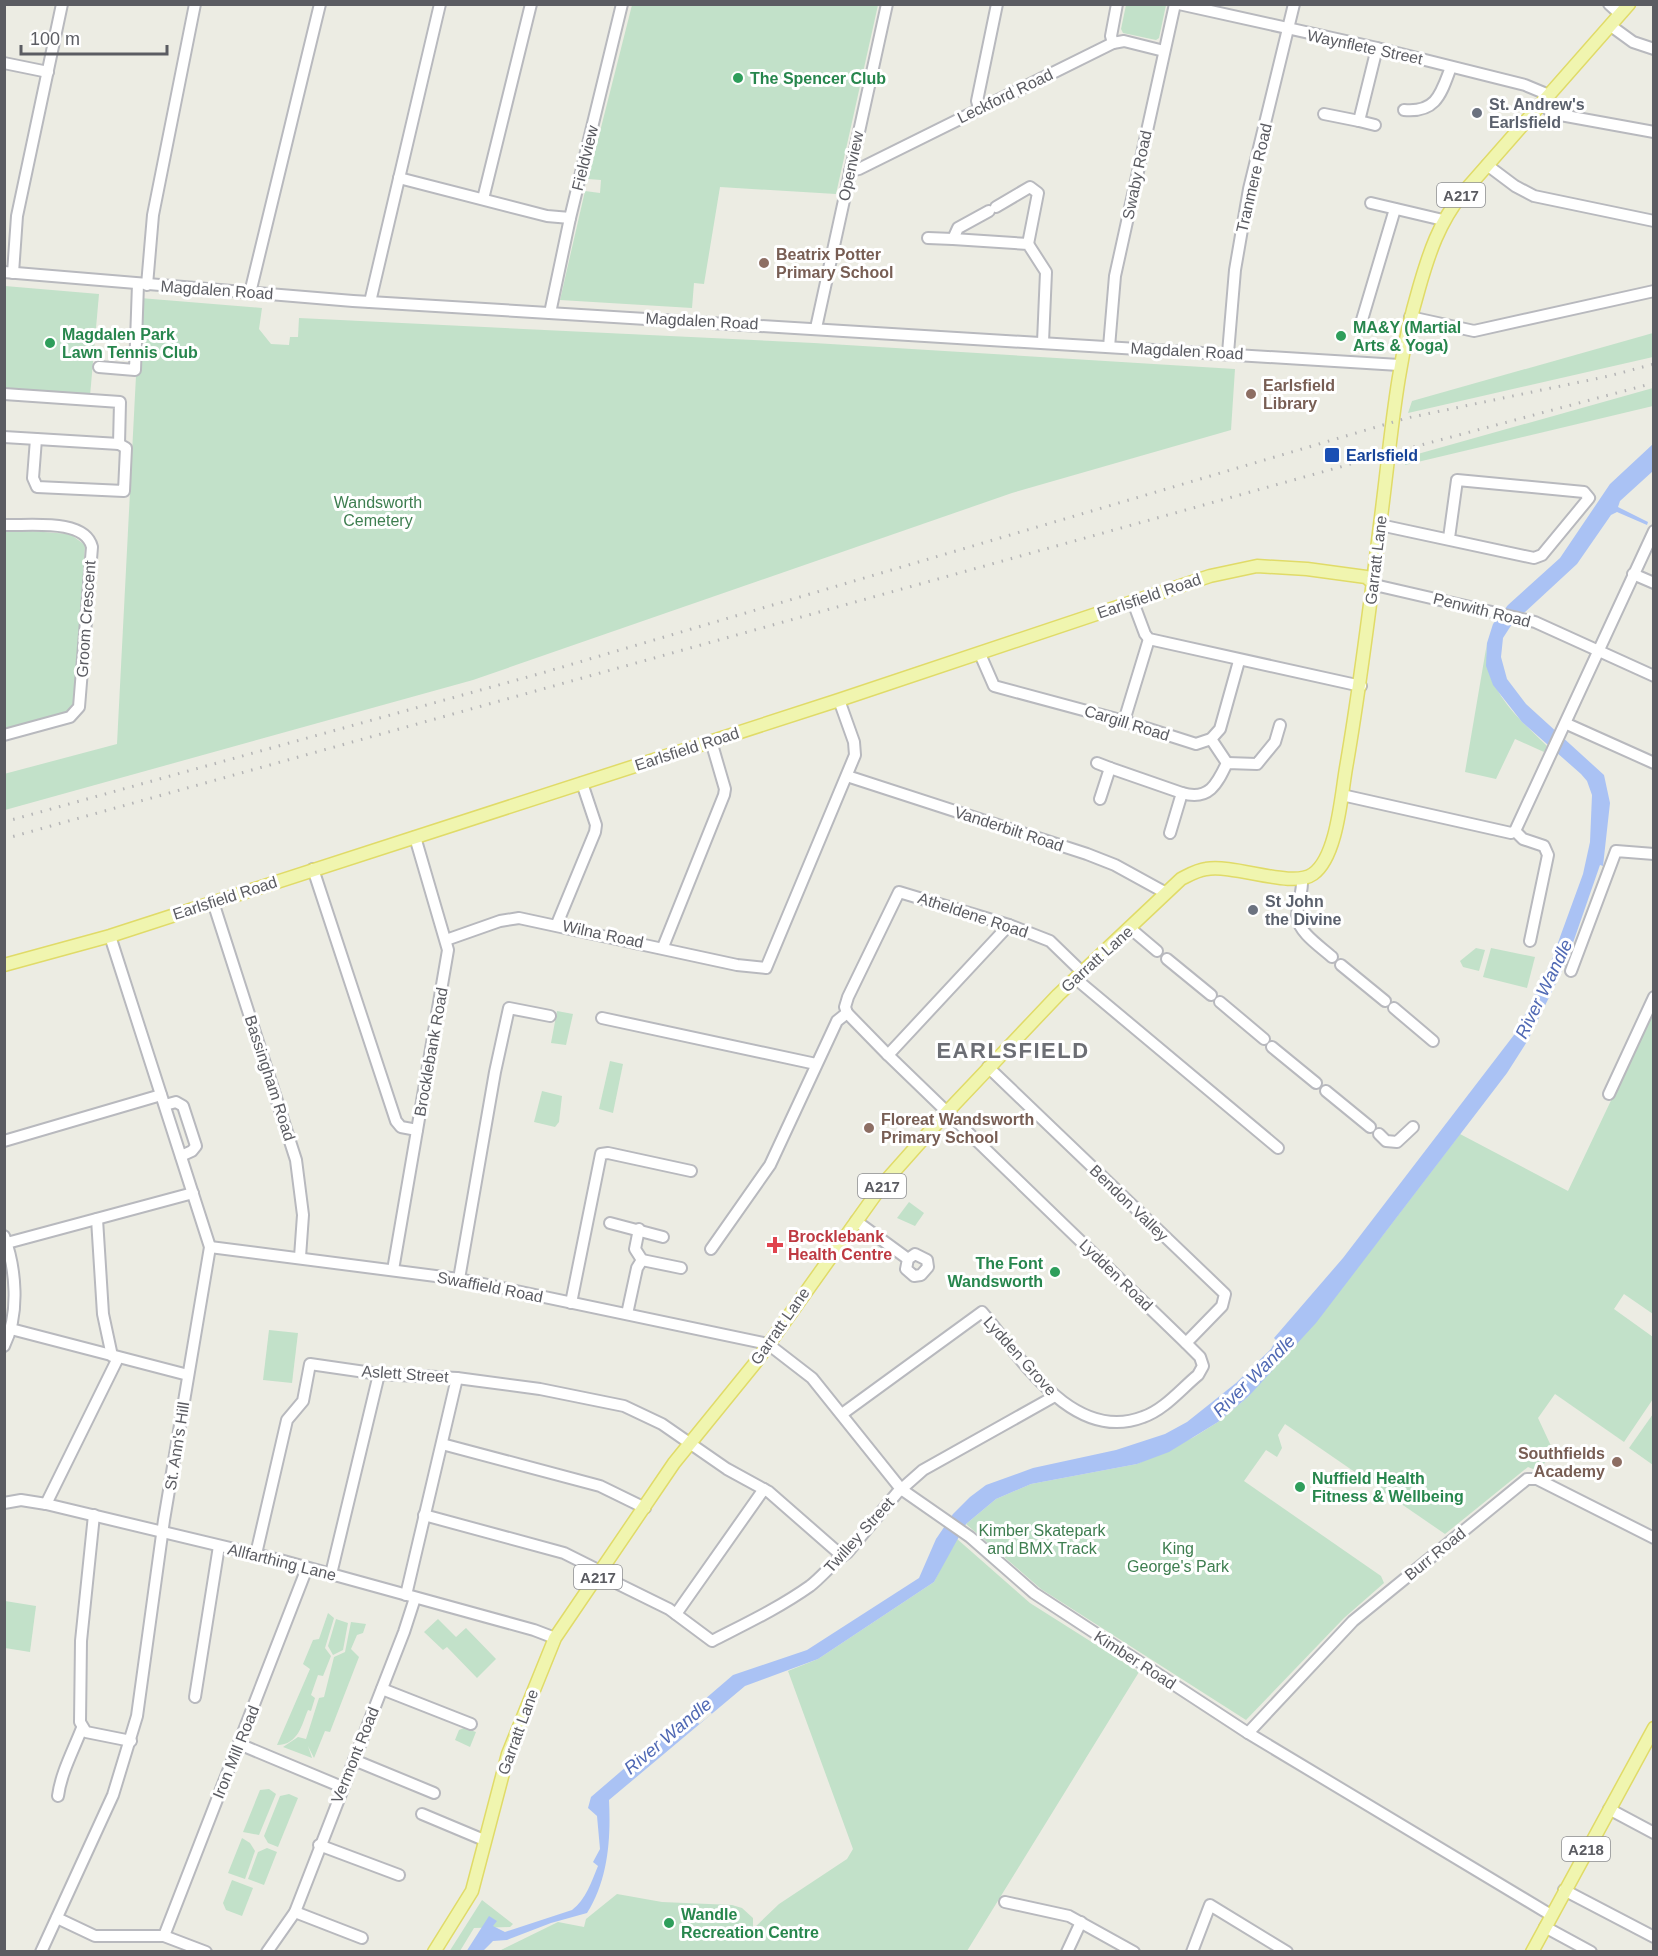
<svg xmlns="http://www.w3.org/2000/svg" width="1658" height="1956" font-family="Arial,sans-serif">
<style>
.green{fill:#c2e1c9}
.water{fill:#aac2f4}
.pier{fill:#ecece3}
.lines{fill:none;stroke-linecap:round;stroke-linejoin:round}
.minor-casing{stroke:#b8b9be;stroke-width:14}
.major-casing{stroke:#e0db68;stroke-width:15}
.minor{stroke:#fff;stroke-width:10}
.major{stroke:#f0f5af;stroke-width:12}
.rail{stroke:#b5b5b6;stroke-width:3;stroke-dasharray:1.5 8;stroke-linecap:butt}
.leisure-dot{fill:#2e9e5b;stroke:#fff;stroke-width:2}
.worship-dot{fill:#6b7280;stroke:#fff;stroke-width:2}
.education-dot{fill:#8d6e63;stroke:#fff;stroke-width:2}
.transit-dot{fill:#1a4fb4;stroke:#fff;stroke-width:2}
.health-dot{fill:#e0444e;stroke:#fff;stroke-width:2}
.labels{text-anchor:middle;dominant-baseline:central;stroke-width:6;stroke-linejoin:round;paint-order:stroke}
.shield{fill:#fff;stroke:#8c8d91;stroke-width:1.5}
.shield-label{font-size:15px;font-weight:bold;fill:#5b5c62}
.street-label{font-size:16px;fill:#5b5c62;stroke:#fff}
.leisure-label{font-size:16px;font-weight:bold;fill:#27864d;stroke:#fff;text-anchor:start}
.worship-label{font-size:16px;font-weight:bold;fill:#5b616d;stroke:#fff;text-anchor:start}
.education-label{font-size:16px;font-weight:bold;fill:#785e54;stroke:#fff;text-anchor:start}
.transit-label{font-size:16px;font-weight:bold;fill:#164399;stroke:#fff;text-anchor:start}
.park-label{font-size:16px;fill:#3e7e50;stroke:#fff}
.health-label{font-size:16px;font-weight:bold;fill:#be3a42;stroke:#fff;text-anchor:start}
.water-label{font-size:18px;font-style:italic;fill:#5069b4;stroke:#fff}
.district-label{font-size:22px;font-weight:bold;letter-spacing:1.5px;fill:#6c6e74;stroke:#fff}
</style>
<rect width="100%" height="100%" fill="#ecece3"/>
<g class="green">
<path d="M632,5H878L836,194L720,187L704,284L694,283L692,308L560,300L585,191L600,193L601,180L588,179Z"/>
<path d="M1126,5H1166L1159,38L1156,40L1123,33L1121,29Z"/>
<path d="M5,286L99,294L90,396L5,392Z"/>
<path d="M140,298L262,308L259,329L271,344L289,345L290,337H298L299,318L814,343L1235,369L1231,430L1012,493L473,680L5,810L4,774L117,744Z"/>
<path d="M1653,333V357L1408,413L1412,401Z"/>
<path d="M1653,388V406L1405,465L1407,457Z"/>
<path d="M4,529L70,534L85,545L77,701L71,711L4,730Z"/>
<path d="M1487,643C1483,688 1517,717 1547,746L1544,752L1515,739L1496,779L1465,772Z"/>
<path d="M1476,948L1485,950L1479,971L1463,967L1460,961Z"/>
<path d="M1491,948L1535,957L1527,988L1483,977Z"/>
<path d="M557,1011L573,1014L566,1045L551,1043Z"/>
<path d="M1653,1012V1314L1624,1294L1614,1309L1653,1337V1399L1624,1442L1555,1394L1538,1418L1552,1448L1540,1472L1528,1467L1445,1534L1285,1424L1278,1435L1282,1448L1277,1457L1266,1450L1244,1481L1381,1576L1384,1583L1344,1618L1246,1720L1041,1589L966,1524L996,1499L1031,1484L1137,1464L1194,1437L1218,1422L1248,1397L1383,1235L1460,1134L1568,1191Z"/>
<path d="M610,1061L623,1064L613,1113L599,1109Z"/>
<path d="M542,1091L562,1096L559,1122L555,1127L534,1122Z"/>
<path d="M909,1202L924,1213L915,1226L897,1218Z"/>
<path d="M269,1330L298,1333L292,1383L263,1380Z"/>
<path d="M1653,1414V1465L1629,1448Z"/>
<path d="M956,1538L1030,1603L1139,1672L967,1951L497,1952L558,1922L584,1927L586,1919L617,1894L662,1902L732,1905L742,1908L753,1918V1929L779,1904L847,1859L853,1849L788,1671L818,1659L934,1582Z"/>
<path d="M5,1601L36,1606L30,1652L5,1648Z"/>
<path d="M328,1613L334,1618L325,1648L331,1656L323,1676L318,1675L311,1695L315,1698L311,1711L308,1710C302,1723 299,1745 277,1745L310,1669L303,1664L313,1640L319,1639Z"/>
<path d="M336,1619L348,1623L343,1650L333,1655L328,1646Z"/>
<path d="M438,1619L456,1637L466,1628L496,1659L477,1678L447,1647L443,1650L424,1632Z"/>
<path d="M351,1622L366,1624L363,1633L357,1635L351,1649L359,1657L330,1732L325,1731L314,1758L308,1746L312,1758L283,1747L298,1737L306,1739L319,1698L324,1697L334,1657L345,1652Z"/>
<path d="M464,1728L476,1732L470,1747L455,1740L459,1730Z"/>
<path d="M269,1789L276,1794L259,1835L243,1832L260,1790Z"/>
<path d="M289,1794L298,1798L278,1847L268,1843L264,1836L280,1796Z"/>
<path d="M242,1838L250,1843L255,1851L245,1879L228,1873Z"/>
<path d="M267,1848L277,1852L264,1885L248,1879L258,1852Z"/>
<path d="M232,1880L253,1888L242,1916L226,1910L223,1903Z"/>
<path d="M482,1900L513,1924L510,1927L474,1928L460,1951L449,1952Z"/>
</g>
<path class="water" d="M1653,444V471L1620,501L1618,507L1648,522L1647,525L1617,512L1611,515L1577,564L1512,624L1503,638L1501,657L1507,679L1526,704L1604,775L1610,803L1603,866L1600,865L1566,963L1528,1040L1507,1073L1316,1323L1248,1397L1218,1422L1169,1452L1137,1464L1031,1484L996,1499L966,1524L934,1582L818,1659L745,1686L609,1800C611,1839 608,1880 587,1913L551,1923L507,1940L493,1941L483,1951L466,1952L489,1916L497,1921L493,1926L505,1932L572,1910C586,1899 591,1883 598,1866L593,1862L600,1849L597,1816L588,1808L591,1797L733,1675L807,1650L919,1578L936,1539L953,1514L970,1497L986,1485L1033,1468L1116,1450L1165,1434L1187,1422L1236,1383L1271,1349L1276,1340L1274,1338L1343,1258L1517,1031L1552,959L1583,874L1590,842L1592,795L1587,781L1581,774L1522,722L1493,685L1486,666L1487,643L1493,624L1508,605L1560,558L1610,484Z"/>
<path class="pier" d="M698,1699L712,1714L699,1724L688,1708Z"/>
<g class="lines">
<g class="minor-casing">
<g id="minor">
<path d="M1179,4L1377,48L1525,85L1549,95"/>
<path d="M1609,4L1620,14"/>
<path d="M1611,26L1633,42L1654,49"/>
<path d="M1113,43L1111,36L1117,4"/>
<path d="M4,63L48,72"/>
<path d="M1540,104L1555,114L1654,132"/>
<path d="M979,108L977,101L997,4"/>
<path d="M1404,110C1437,113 1441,93 1451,67"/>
<path d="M1324,114L1359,121L1377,48"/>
<path d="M1359,121L1375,125"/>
<path d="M1487,165L1515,186L1534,196L1654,221"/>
<path d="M850,171L859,169L1113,43L1124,41L1164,51"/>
<path d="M399,178L547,216L570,218"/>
<path d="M483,199L531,4"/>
<path d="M1371,203L1443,220"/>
<path d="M996,207L1030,187L1038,193L1028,244"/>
<path d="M989,211L958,228L953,239L1028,244L1046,272L1043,342"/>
<path d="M928,238L953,239"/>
<path d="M4,272L353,301L1399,365"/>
<path d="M13,273L17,216L62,4"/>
<path d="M147,285L153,215L195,4"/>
<path d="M250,293L320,4"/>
<path d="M370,302L440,4"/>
<path d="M550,313L570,218L622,4"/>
<path d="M1410,317L1474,331L1654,291"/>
<path d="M816,328L887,4"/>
<path d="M1359,330L1395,209"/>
<path d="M1109,347L1115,276L1175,4"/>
<path d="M1228,353L1235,270L1249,189L1294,4"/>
<path d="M99,367L135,370L138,284"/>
<path d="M4,394L120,402L119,444L126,448L124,491L37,487L33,478L36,439"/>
<path d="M4,437L119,444"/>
<path d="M4,525C29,526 85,518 92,547L79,707L70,717L4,735"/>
<path d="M1380,525L1534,558L1542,555L1589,498L1584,492L1457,480L1449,538"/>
<path d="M1633,574L1654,583"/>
<path d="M1373,583L1379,586L1535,622L1654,676"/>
<path d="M1133,602L1145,634L1149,639L1361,686"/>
<path d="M980,654L994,686L1124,721L1196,744L1211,739L1220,729L1239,661"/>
<path d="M1124,721L1149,639"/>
<path d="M1567,724L1654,763"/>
<path d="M1211,739L1227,763"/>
<path d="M1097,763L1110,768"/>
<path d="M847,776L1087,854L1115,865L1166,893"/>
<path d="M1342,795L1511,833L1515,831L1654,531"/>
<path d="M1100,799L1110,768L1182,793"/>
<path d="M1515,831L1523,839L1544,846L1548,855L1530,941"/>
<path d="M1170,833L1182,793C1209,801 1217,784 1227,763L1257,764L1275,742L1280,725"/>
<path d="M313,869L396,1121L401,1127L417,1130"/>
<path d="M1302,879C1303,892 1297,905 1297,917C1299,933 1321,947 1332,957"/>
<path d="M213,902L296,1160L303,1215L300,1257"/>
<path d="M557,924L595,832L596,825L582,783"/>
<path d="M1131,929L1157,951"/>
<path d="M446,940L500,921L519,918L737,965L766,968L855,755L854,742L839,700"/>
<path d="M663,947L724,795L725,789L711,741"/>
<path d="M1167,959L1211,995"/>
<path d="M1341,965L1385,1001"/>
<path d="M1571,971L1616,851L1654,854"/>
<path d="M1076,979L1278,1148"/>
<path d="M1220,1002L1264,1039"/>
<path d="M1394,1008L1433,1041"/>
<path d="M847,1013L888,1055"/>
<path d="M602,1018L816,1064"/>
<path d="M1272,1047L1316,1083"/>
<path d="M988,1067L1225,1294L1222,1306L1186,1343"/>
<path d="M1326,1091L1370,1127"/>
<path d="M1609,1094L1654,997"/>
<path d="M165,1105L176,1102L183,1106L196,1146L192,1151L181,1156"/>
<path d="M1379,1134L1386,1141L1397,1142L1413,1127"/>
<path d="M4,1141L161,1095"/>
<path d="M97,1219L103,1314L112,1356"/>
<path d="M856,1221L908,1259L906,1269L914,1276L921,1275L928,1267L927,1260L915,1254L908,1259"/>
<path d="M610,1223L663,1237"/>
<path d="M4,1236C16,1268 20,1314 4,1346"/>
<path d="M7,1243L193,1193"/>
<path d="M210,1247L459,1279L768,1344L812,1378L901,1489L970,1537L1034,1593L1248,1733L1551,1915"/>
<path d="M711,1249L770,1165L837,1021L847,1013L845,1007L848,997L899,892L1009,925L1050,941L1083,973"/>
<path d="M642,1260L681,1268"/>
<path d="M393,1270L448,950L415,837"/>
<path d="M459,1279L495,1072L509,1008L550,1016"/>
<path d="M571,1303L601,1154L608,1153L691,1171"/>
<path d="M627,1314L637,1268L642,1260L635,1249L639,1229"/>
<path d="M11,1329L188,1375"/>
<path d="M842,1414L982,1312C1021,1358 1073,1444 1143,1417C1164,1410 1181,1389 1198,1375L1203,1366L1200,1357L1186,1343L888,1055L1009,925"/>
<path d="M442,1444L600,1486L645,1508"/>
<path d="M4,1503L21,1500L46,1504L280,1560L534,1630L555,1638"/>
<path d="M46,1504L118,1358"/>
<path d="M94,1515L81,1641L80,1722L86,1732L131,1741"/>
<path d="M424,1515L564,1553L602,1572"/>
<path d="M256,1554L287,1420L303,1401L310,1364L379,1374L457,1378L540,1389L624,1406L662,1424L727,1469L769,1492L841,1555"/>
<path d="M331,1574L379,1374"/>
<path d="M600,1575L669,1609L712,1641C745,1624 779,1608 810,1586C823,1576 835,1560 847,1553L897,1493L923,1470L1055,1396"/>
<path d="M406,1595L457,1378"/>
<path d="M676,1614L764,1489"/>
<path d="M382,1689L471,1724"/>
<path d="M195,1697L219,1546"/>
<path d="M1248,1733L1353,1621L1527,1479H1537L1654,1538"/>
<path d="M239,1744L342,1787"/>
<path d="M354,1760L434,1793"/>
<path d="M58,1796C61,1773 73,1751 82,1728"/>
<path d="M1609,1809L1654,1833"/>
<path d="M422,1814L484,1840"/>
<path d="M319,1845L399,1875"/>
<path d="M1564,1890L1654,1937"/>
<path d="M1005,1902L1069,1916L1134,1952"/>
<path d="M295,1912L362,1938"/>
<path d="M57,1918L95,1936H164L206,1952"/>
<path d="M1545,1927L1591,1952"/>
<path d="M164,1936L307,1568"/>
<path d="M41,1952L113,1795L137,1716L164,1520L210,1247L110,936"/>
<path d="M267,1952L295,1912L404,1632L415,1598"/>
<path d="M1067,1952L1081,1922"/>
<path d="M1192,1952L1210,1905L1287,1952"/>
</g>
</g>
<g class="major-casing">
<g id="major">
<path d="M4,965L110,936L839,700L1210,576L1257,566L1307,569L1366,577L1373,583"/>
<path d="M434,1952L472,1891L508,1754L555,1638L674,1463L756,1362L883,1184L947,1112L1058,995L1181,879C1189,875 1197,870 1206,869C1236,864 1292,889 1313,874C1337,857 1341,797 1346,768C1360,688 1370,607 1380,525C1391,442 1395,369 1419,288C1429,253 1439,223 1462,194L1629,4"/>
<path d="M1532,1952L1654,1728"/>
</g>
</g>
<use href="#minor" class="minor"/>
<use href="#major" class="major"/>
<g class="rail">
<path d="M4,822L542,673L1407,418L1609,376L1654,364"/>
<path d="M4,839L1376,457L1654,383"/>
</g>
</g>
<g class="leisure-dot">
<circle cx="738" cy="78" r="6"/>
<circle cx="1341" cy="336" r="6"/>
<circle cx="50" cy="343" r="6"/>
<circle cx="1055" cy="1272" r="6"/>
<circle cx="1300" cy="1487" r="6"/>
<circle cx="669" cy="1923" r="6"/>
</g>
<g class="worship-dot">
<circle cx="1477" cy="113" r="6"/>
<circle cx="1253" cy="910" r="6"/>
</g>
<g class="education-dot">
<circle cx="764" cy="263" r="6"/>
<circle cx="1251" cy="394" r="6"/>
<circle cx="869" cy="1128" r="6"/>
<circle cx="1617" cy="1462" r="6"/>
</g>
<rect class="transit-dot" x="1324" y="447" width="16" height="16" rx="3"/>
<path class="health-dot" d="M772 1236h6v6h6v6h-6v6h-6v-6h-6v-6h6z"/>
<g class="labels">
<g class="shield">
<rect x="1437" y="183" width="48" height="24" rx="4.5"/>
<rect x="858" y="1174" width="48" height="24" rx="4.5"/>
<rect x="574" y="1565" width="48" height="24" rx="4.5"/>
<rect x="1562" y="1837" width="48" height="24" rx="4.5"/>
</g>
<g class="shield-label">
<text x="1461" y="195">A217</text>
<text x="882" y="1186">A217</text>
<text x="598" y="1577">A217</text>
<text x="1586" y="1849">A218</text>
</g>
<g class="street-label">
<text transform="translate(1365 47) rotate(12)">Waynflete Street</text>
<text transform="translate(1005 96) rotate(-26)">Leckford Road</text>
<text transform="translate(585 158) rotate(-76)">Fieldview</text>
<text transform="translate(851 166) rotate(-78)">Openview</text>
<text transform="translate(1137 175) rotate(-78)">Swaby Road</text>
<text transform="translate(1254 178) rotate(-77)">Tranmere Road</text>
<text transform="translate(217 290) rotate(4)">Magdalen Road</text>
<text transform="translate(702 321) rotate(3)">Magdalen Road</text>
<text transform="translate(1187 351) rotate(3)">Magdalen Road</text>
<text transform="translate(1376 560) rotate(-83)">Garratt Lane</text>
<text transform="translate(1149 596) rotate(-19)">Earlsfield Road</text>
<text transform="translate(1482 610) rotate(14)">Penwith Road</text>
<text transform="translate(86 619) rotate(-86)">Groom Crescent</text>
<text transform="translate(1127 723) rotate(17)">Cargill Road</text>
<text transform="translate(687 749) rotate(-18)">Earlsfield Road</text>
<text transform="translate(1009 829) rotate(18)">Vanderbilt Road</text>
<text transform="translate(225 898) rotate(-18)">Earlsfield Road</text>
<text transform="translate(973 915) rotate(18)">Atheldene Road</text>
<text transform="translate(603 934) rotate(12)">Wilna Road</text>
<text transform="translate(1097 959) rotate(-42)">Garratt Lane</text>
<text transform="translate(431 1052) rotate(-80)">Brocklebank Road</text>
<text transform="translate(270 1078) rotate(72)">Bassingham Road</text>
<text transform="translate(1129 1203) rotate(44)">Bendon Valley</text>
<text transform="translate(1116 1275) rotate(44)">Lydden Road</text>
<text transform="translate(490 1287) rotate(11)">Swaffield Road</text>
<text transform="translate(780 1326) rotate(-55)">Garratt Lane</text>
<text transform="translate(1020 1356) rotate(48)">Lydden Grove</text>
<text transform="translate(405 1374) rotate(4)">Aslett Street</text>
<text transform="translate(177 1446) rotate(-81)">St. Ann's Hill</text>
<text transform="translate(859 1535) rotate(-48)">Twilley Street</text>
<text transform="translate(1435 1554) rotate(-39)">Burr Road</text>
<text transform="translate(282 1562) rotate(14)">Allfarthing Lane</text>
<text transform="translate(1135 1660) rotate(33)">Kimber Road</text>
<text transform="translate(518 1732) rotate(-70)">Garratt Lane</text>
<text transform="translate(236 1752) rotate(-68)">Iron Mill Road</text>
<text transform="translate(355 1755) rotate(-68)">Vermont Road</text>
</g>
<g class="leisure-label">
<text x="750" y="78">The Spencer Club</text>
<text x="1353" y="327">MA&amp;Y (Martial<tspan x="1353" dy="18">Arts &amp; Yoga)</tspan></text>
<text x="62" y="334">Magdalen Park<tspan x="62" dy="18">Lawn Tennis Club</tspan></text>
<text x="1043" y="1263" text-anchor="end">The Font<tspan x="1043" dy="18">Wandsworth</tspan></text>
<text x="1312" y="1478">Nuffield Health<tspan x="1312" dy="18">Fitness &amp; Wellbeing</tspan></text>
<text x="681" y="1914">Wandle<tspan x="681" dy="18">Recreation Centre</tspan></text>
</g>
<g class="worship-label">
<text x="1489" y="104">St. Andrew's<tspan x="1489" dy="18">Earlsfield</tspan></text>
<text x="1265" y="901">St John<tspan x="1265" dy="18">the Divine</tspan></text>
</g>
<g class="education-label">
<text x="776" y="254">Beatrix Potter<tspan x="776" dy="18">Primary School</tspan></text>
<text x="1263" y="385">Earlsfield<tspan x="1263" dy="18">Library</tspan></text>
<text x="881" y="1119">Floreat Wandsworth<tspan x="881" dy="18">Primary School</tspan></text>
<text x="1605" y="1453" text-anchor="end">Southfields<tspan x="1605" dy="18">Academy</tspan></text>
</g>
<g class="transit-label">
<text x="1346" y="455">Earlsfield</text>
</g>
<g class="park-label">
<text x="378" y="502">Wandsworth<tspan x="378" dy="18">Cemetery</tspan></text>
<text x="1042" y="1530">Kimber Skatepark<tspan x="1042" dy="18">and BMX Track</tspan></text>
<text x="1178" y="1548">King<tspan x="1178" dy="18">George's Park</tspan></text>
</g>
<g class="health-label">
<text x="788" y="1236">Brocklebank<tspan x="788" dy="18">Health Centre</tspan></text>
</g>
<g class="water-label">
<text transform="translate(1544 989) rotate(-64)">River Wandle</text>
<text transform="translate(1254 1376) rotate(-45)">River Wandle</text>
<text transform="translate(668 1736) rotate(-40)">River Wandle</text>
</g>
<g class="district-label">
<text x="1013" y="1050">EARLSFIELD</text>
</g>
</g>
<rect width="1658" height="1956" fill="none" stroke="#5b5c62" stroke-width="12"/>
<path d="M21 45v9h146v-9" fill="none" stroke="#5b5c62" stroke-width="3"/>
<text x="30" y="45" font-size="18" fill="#5b5c62" stroke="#ffffff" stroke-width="4.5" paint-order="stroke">100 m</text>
</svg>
